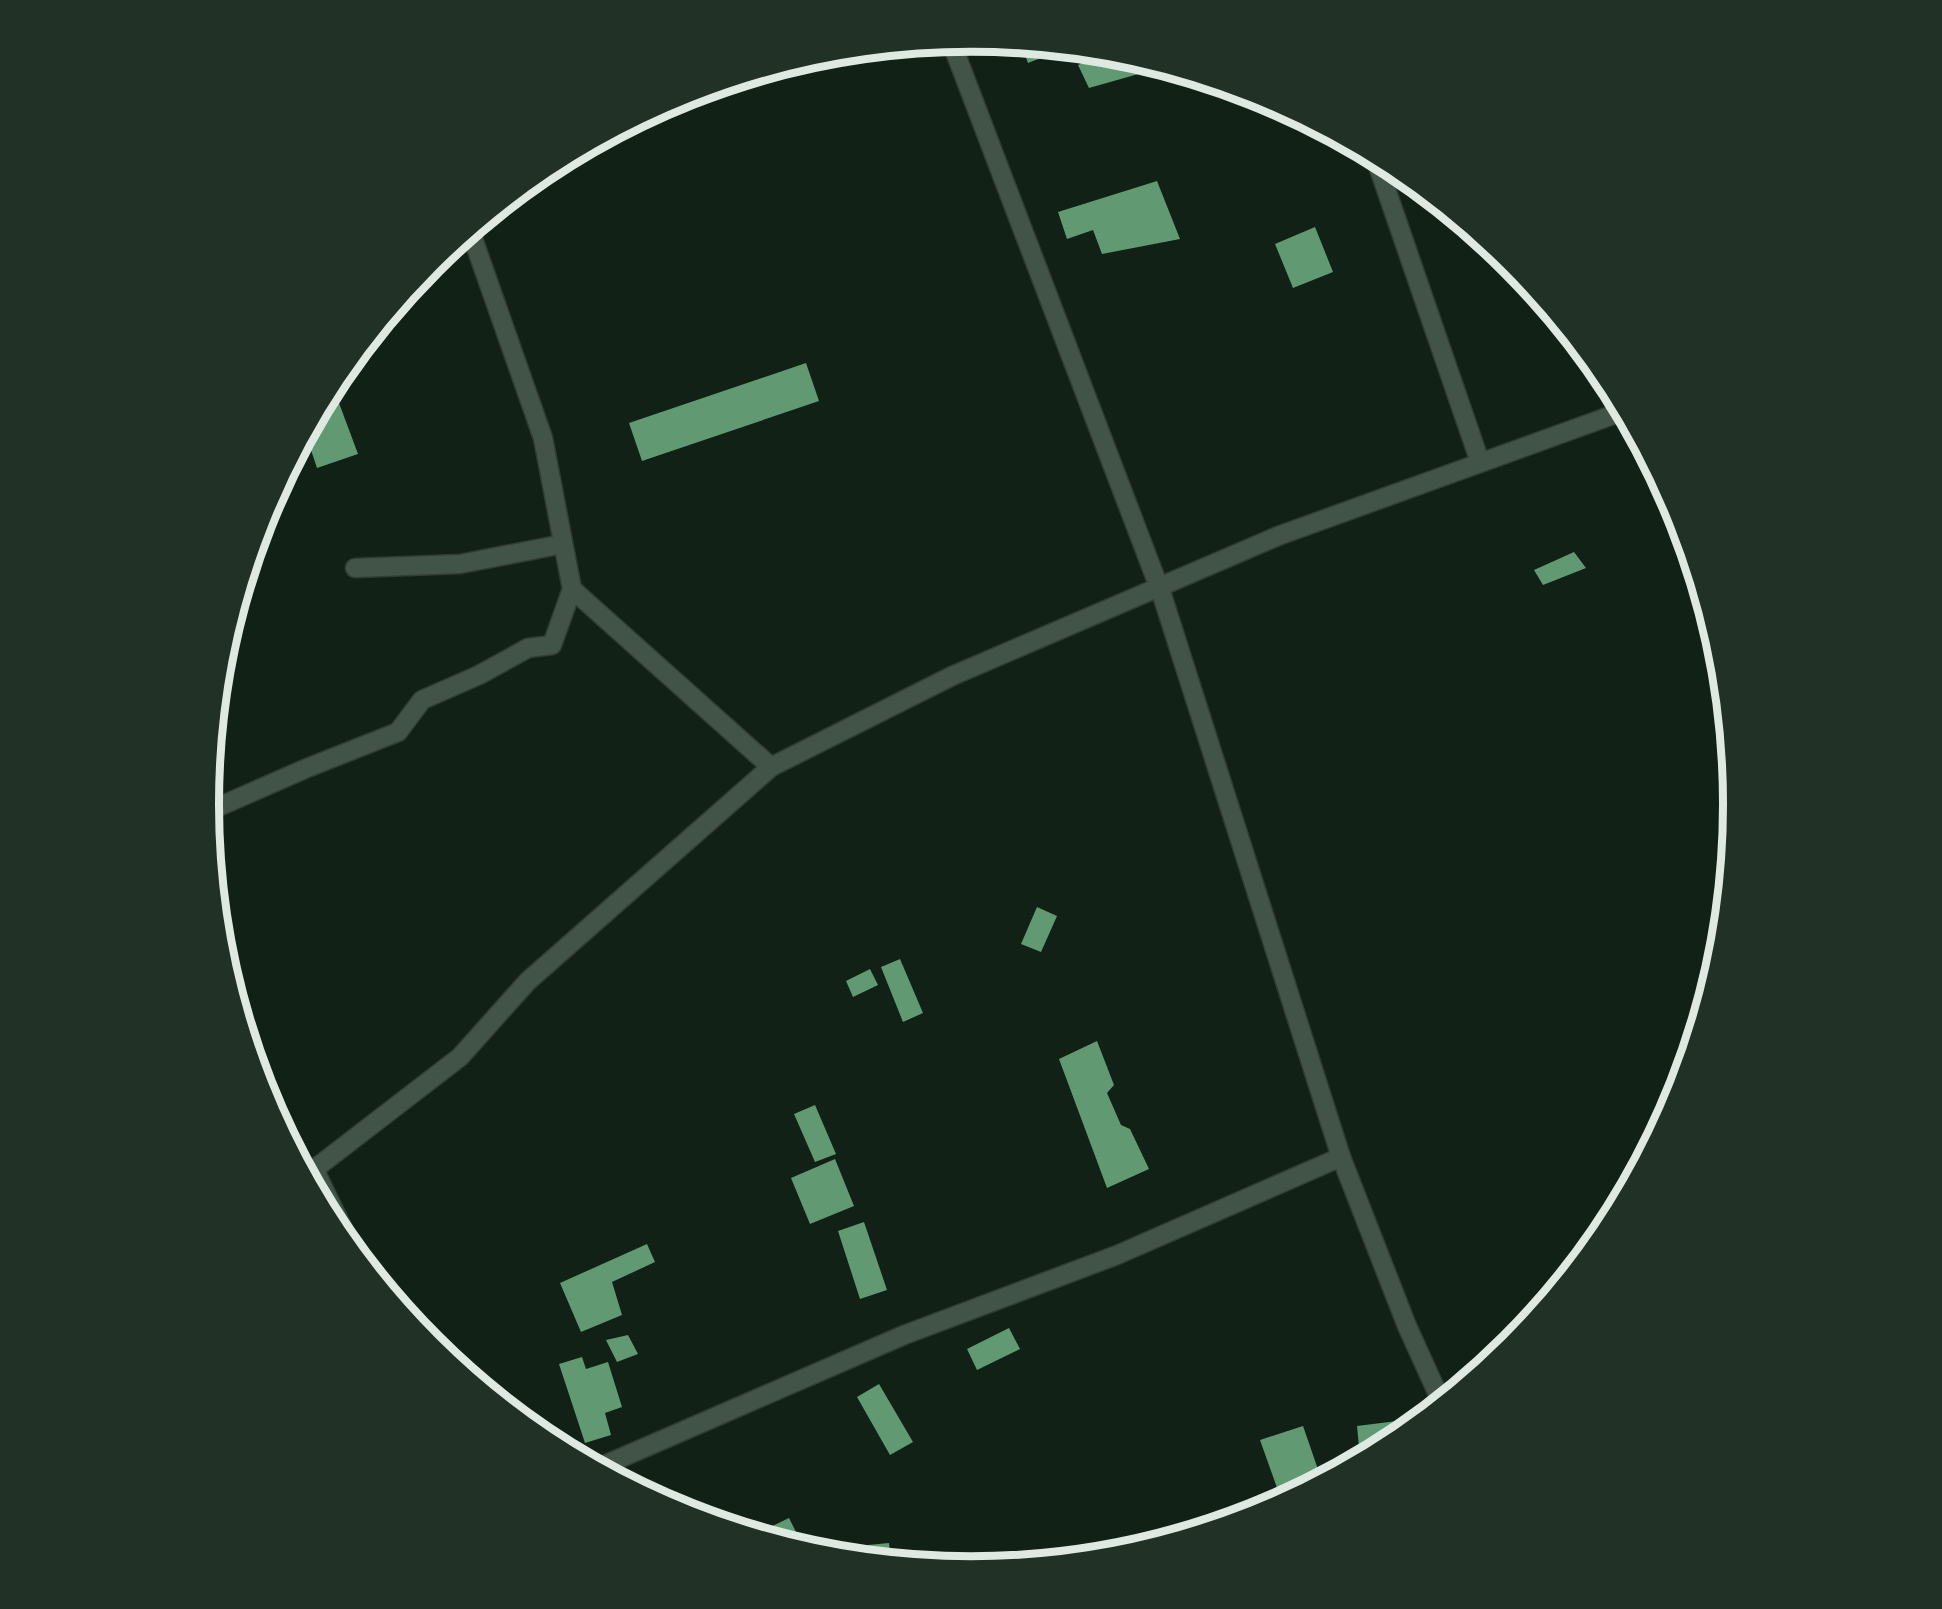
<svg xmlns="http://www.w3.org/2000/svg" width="1942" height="1609" font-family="'Noto Serif',serif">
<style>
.building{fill:#619973}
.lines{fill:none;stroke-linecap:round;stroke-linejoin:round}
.street-casing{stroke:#313c34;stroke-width:21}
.street{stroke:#425448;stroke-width:18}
.rim{fill:none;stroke:#dee9e1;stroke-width:8}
</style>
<rect width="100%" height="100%" fill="#112116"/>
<g class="building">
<path d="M1022,47L1045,49L1059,51L1028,63Z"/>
<path d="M1102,55L1120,57L1147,65L1149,71L1089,88L1078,65Z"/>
<path d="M1157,181L1180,239L1102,254L1093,230L1067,239L1058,212Z"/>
<path d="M1315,227L1333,272L1293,288L1275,244Z"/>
<path d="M806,363L819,401L642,461L629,423Z"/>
<path d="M339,403L358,454L317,468L307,438L322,409Z"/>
<path d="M1574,552L1586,568L1543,585L1534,570Z"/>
<path d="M1037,907L1057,916L1041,952L1021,944Z"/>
<path d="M900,959L923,1013L903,1022L881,967Z"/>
<path d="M870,969L878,985L853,997L846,981Z"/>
<path d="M1097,1041L1114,1085L1107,1093L1121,1125L1130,1129L1149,1169L1107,1188L1059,1059Z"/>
<path d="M815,1105L836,1154L815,1162L794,1114Z"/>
<path d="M835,1159L854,1206L810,1224L791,1178Z"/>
<path d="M864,1222L887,1290L860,1299L838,1231Z"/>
<path d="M647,1244L655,1262L612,1282L622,1315L581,1332L560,1283Z"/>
<path d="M1009,1328L1020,1349L977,1370L967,1349Z"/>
<path d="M628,1335L638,1354L617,1362L606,1340Z"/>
<path d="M582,1357L586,1369L608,1362L622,1407L605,1413L611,1435L585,1443L559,1364Z"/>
<path d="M879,1384L913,1442L890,1455L857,1397Z"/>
<path d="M1397,1421L1398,1435L1394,1439L1385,1444L1359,1447L1357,1426Z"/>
<path d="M1303,1426L1321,1478L1281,1499L1260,1440Z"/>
<path d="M789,1518L803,1546L758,1533Z"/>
<path d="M889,1543L891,1559L870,1557L868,1545Z"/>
</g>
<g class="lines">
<g class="street-casing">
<g id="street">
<path d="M952,44L1162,595L1341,1157L1407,1326L1441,1401"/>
<path d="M1376,160L1480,462"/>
<path d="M471,233L543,438L572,589L771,767"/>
<path d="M355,568L460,564L563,544"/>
<path d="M209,811L307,768L398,732L422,700L479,675L528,648L552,645L572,589"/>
<path d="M315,1171L351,1245"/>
<path d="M308,1174L460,1057L528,981L771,767L952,676L1278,536L1621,412"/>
<path d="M600,1467L904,1335L1117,1255L1341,1157"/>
</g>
</g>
<use href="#street" class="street"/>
</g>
<path d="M0 0H1942V1609H0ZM219 804a752 752 0 1 1 1504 0a752 752 0 1 1-1504 0Z" fill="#213126" fill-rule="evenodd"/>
<path class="rim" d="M219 804a752 752 0 1 1 1504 0a752 752 0 1 1-1504 0Z"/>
</svg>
